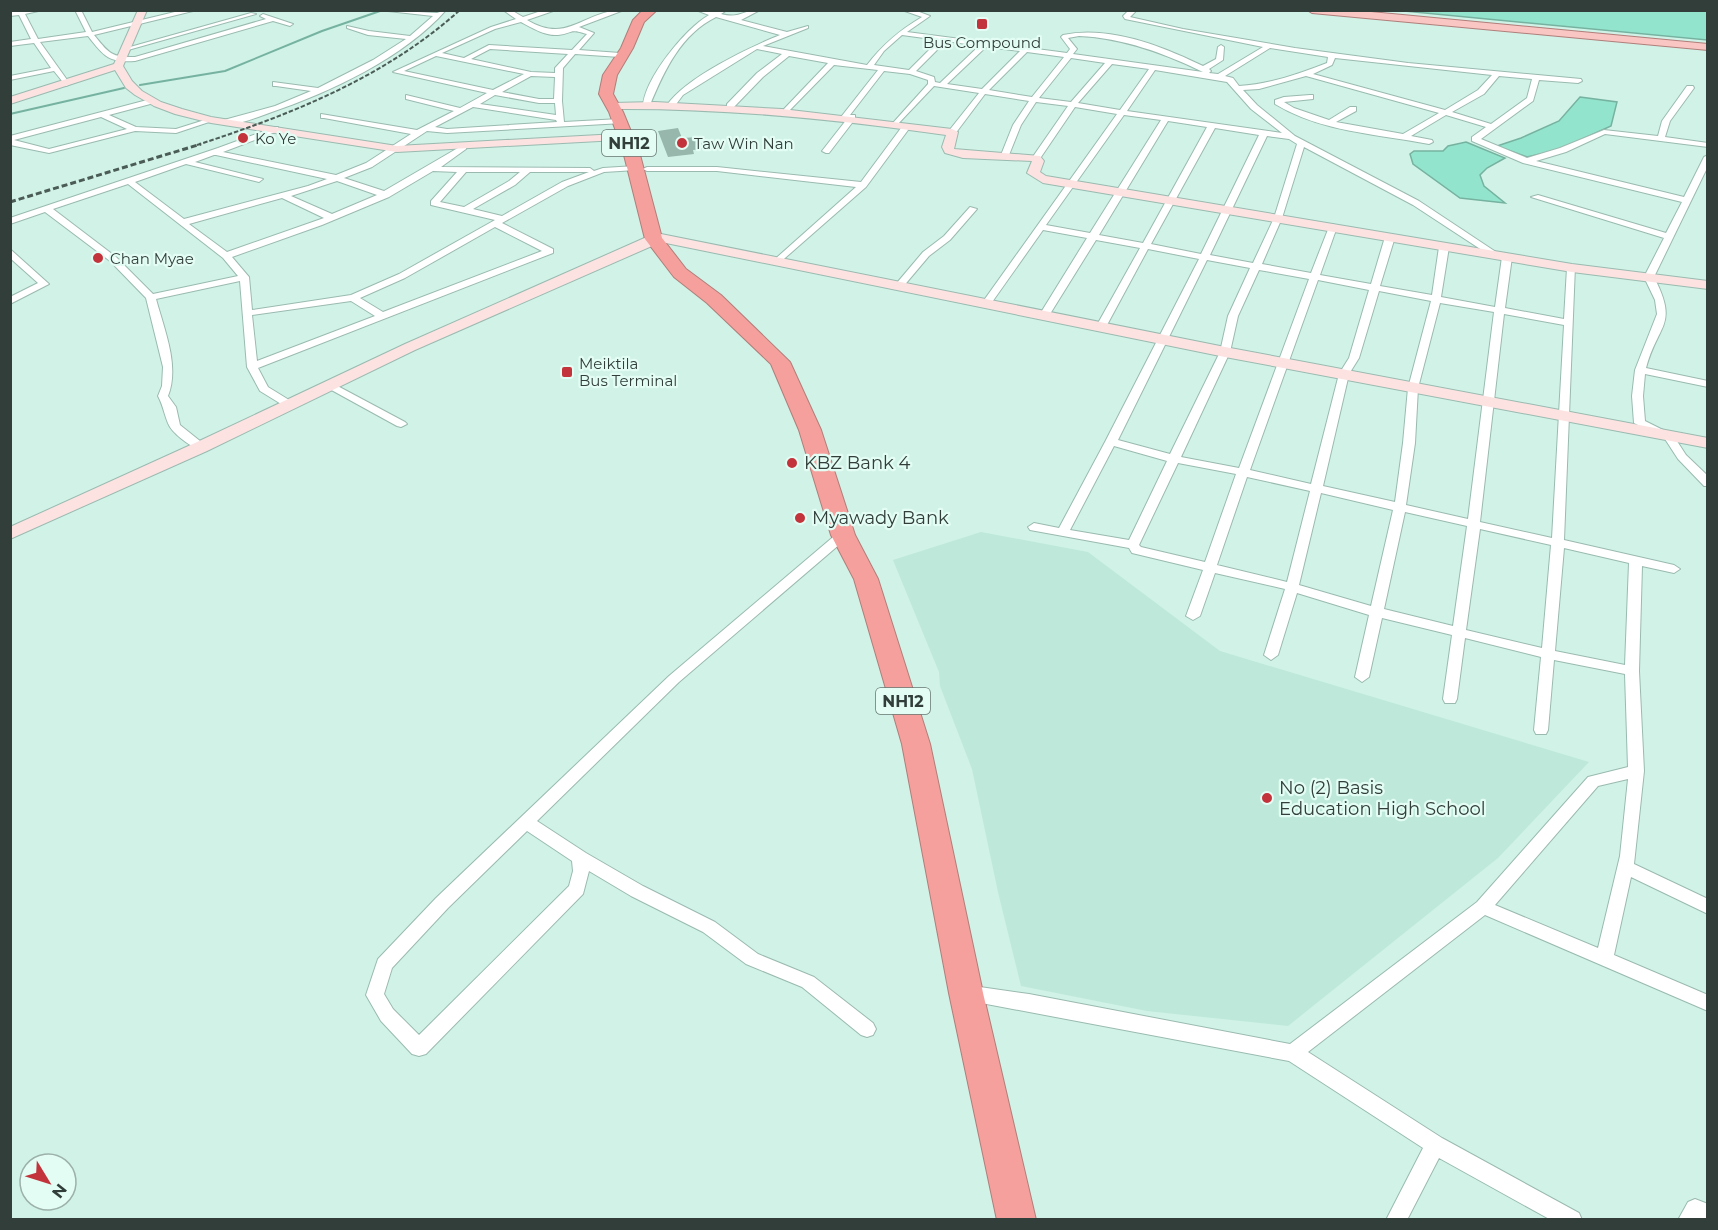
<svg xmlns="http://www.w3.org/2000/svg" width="1718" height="1230" font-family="Montserrat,sans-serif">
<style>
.built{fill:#bee8da}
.water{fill:#93e4cc;stroke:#76b2a0;stroke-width:1.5}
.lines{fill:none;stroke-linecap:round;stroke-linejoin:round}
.stream{stroke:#76b2a0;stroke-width:2}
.building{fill:#97b7ad}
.street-casing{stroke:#9abab0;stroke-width:2}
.secondary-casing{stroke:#9abab0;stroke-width:2}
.primary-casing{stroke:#b07e7a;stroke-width:2}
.highway-casing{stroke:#b07e7a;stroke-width:2}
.street{fill:#fff;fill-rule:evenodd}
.secondary{fill:#fce2e1;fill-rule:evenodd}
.primary{fill:#f9c6c4;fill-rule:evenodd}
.highway{fill:#f5a09c;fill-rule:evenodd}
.rail-far1{stroke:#4b5c57;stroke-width:2;stroke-dasharray:4.5 2;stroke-linecap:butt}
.rail{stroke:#4b5c57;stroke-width:3;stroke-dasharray:6 3;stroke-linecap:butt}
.poi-dot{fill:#c3333b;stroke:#e3fdf4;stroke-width:2}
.labels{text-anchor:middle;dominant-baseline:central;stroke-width:4.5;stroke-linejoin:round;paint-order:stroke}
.far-poi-label{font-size:15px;fill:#313e3a;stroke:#e3fdf4;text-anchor:start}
.shield{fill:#e3fdf4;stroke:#667772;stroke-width:1.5}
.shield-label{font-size:16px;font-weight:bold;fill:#313e3a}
.poi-label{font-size:18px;fill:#313e3a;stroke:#e3fdf4;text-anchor:start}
</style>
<rect width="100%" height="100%" fill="#d0f2e7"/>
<path class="built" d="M981,532L1088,552L1220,651L1589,762L1498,858L1288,1026L1147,1011L1021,986L998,892L972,769L940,686L939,672L893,560Z"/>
<g class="water">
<path d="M1404,11H1707V40Z"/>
<path d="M1580,97L1617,102L1611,126L1558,150L1527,157L1497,146L1521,138L1559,121Z"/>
<path d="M1466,142L1505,158L1487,168L1480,175L1484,186L1505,203L1460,198L1413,164L1410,154L1414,151H1443L1448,146Z"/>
</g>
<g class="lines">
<g class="stream">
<path d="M140,85L225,71L322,31L383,10"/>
<path d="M10,114L124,88"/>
</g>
</g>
<path class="building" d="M678,128L682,138L699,137L704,149L693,150L694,154L668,157L658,131Z"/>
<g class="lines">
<g class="street-casing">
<g id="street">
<path d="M19,10H43L25,14L38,39L86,32L75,10H81L92,32L183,10H197L94,35C108,52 111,58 135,57L266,19L260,16L263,14L293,24L290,26L273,21L135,61C108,63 104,56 88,36L40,42L70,84L66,86L54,71L10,80V76L51,68L34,43L10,46V42L31,39L19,15L10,16V12Z"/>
<path d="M379,10L437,13L446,10C405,57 329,93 269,113C255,118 239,125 224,124V120L275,106L311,91L276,86H273V82L318,88L373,60L406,39L368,35L347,28V26L369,31L410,36L433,16Z"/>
<path d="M503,10H511L523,17L544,10H556L527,20C569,45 583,10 624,10L579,27L594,33L579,50L620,53L623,55L620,57L575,54L563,68L562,101L564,122L620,119H623V123L447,133L427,131L372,167L344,178L384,191L463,145H466V149L441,167L590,168L594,171L603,168L636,166L640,168L636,170L604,172L568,186L502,223L553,249V253L258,368L268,387L294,403V407H286L260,391L247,367L240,281L156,299C164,329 180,366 168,396L176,407L180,425L205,445L207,447L205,449C195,451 176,436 170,427C165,419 164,407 158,396L162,386L163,367L146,298L110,261L45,212L10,224V218L218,148L275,127H278V131L223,152L336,175L366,163L411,134L324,118H321V114L417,130L454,111L406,99V95L460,108L487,93L393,72L491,27L516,19ZM521,22C532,28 545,36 558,35C574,33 568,28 587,34L572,50L489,45L464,58L442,53L495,29ZM490,49L568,54L555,68V73L531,72L471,59ZM436,56L524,74L493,90L404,71ZM531,76L555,77L554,99H539L502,92ZM495,95L539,103H555L556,115L480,104ZM473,107L556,120L557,122L447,129L435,127ZM214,155H216L327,179L308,186L184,219L135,182L186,164L259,182L263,179L195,162ZM433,171L457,172L431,201V205L495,220L399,274L351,295L252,310L249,277L232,257L322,225L389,197ZM466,172H520L509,181L464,207L440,202ZM530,172H589L562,182L502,216L473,209L515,185ZM337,181L377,195L332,214L291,196ZM128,184L223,258L238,276L153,294L116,257L53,209ZM282,198L324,218L227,252L189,224ZM495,227L542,251L383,312L360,298L405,278ZM351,301L375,316L257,361L252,315Z"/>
<path d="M696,10L714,12L727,10L721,14C740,19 742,10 760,10L741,20L787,32L808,26V28L763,46L867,65C883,44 900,30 922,17L902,10H914L930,16L907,32L1067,53L1070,49L1061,37L1063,35C1109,25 1162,46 1203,66L1216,59L1218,47L1221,45L1224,47L1223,60L1209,69L1211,71L1209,73L1218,74L1263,47L1125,19L1123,16L1129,10H1137L1130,17L1183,29L1295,48L1408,63L1581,79L1582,81L1578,83L1539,80L1533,101L1481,139L1527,158L1560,148L1604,130L1658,136L1662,121L1687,86H1693L1694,88L1670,121L1665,137L1708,143V147L1605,134L1566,152L1536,161L1684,197L1704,157L1708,155V166L1654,277C1679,326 1658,323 1646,368L1708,381V387L1645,374L1643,396L1645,421L1673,435L1686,455L1708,476V486H1704L1678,459L1665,439L1634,423L1632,396L1635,370L1657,314L1655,300L1644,277L1664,238L1531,197L1538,195L1666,233L1682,202L1523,163L1472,141V137L1486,127L1446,115L1411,136L1432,140L1433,142L1429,144C1377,134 1321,132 1275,104V100L1284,97L1310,95H1313V99L1284,102L1294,108L1329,120L1350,107H1356V111L1336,122L1403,134L1439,113L1306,76L1259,89L1243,90L1257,105L1295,136L1419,201L1502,256L1494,258L1413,205L1304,147L1282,218L1262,264L1311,273L1329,227L1333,224L1337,227L1320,275L1371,284L1385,237L1390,234L1395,237L1380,286L1432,295L1439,247L1444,244L1449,247L1441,297L1495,307L1502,257L1507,254L1512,257L1505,308L1564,319L1567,268L1575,266L1564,540L1674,565L1680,569L1674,573L1642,566L1639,671L1644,771L1634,864L1708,899V914L1631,877L1614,955L1708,995V1011L1485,915L1308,1052L1442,1138L1579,1213L1582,1220H1551L1439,1158L1407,1220H1386L1423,1148L1289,1061L960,999L957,993L960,987L966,985L1029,994L1290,1044L1477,902L1588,777L1628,767L1625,674L1554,660L1548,730L1546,734H1536L1534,730L1541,657L1465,638L1457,699L1455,703H1445L1443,699L1452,635L1382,618L1369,677L1362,682L1355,677L1369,615L1297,593L1278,655L1271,660L1264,655L1285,589L1215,573L1200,616L1193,620L1186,616L1203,570L1132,553L1129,548L1030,530L1028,527L1034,523L1059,528L1105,442L1199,259L1148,249L1107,325L1102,328L1097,325L1140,248L1096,240L1050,314L1045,317L1040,314L1087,238L1043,230L990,305L982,303L1117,114L1075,107L1039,160H1036L1032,158L1068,106L1036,102L1021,125L1009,155L1005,157L1001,155L1013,125L1029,101L985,94L955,134H952L948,132L979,93L934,86L896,126L892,124L928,84V80L910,74L884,71L850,115H855V119L829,153H826L822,151L847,119L841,117L878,70L834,65L787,113L783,111L784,109L828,63L789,56L763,77L733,108H727V104L757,73L782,54L757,49L683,95L674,107H668L667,105C687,77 748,48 780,35L716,17C681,34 664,71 650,105L643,107C644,79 685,29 709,15ZM902,35L939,40L909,70L874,65L884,51ZM1079,36C1123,38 1164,53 1203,72L1073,54L1077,49L1068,38ZM946,41L979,46L940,83L935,82L934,77L916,71ZM986,47L1020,51L982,89L947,84ZM1270,48L1328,57L1327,63C1299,74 1270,84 1239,86L1233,78L1225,76ZM1027,52L1064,57L1032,97L989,90ZM1071,58L1105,63L1071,102L1039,98ZM1335,58L1492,75L1478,90L1445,110L1313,74L1332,65ZM1112,64L1149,69L1120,110L1078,103ZM1155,70L1227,82L1251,109L1282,133L1127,111ZM1499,76L1532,79L1527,98L1491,124L1452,112L1484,94ZM1124,115L1161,120L1090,233L1046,225ZM1168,121L1207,127L1143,243L1099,235ZM1215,128L1259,135L1201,254L1151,244ZM1267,136L1289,139L1297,144L1274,218L1253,263L1210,255ZM1207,260L1250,268L1228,316L1220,352L1170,454L1118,440ZM1259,270L1309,279L1239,468L1181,457L1230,352L1238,316ZM1318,280L1369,290L1349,358L1339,374L1311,484L1250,470ZM1379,291L1431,301L1408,388L1403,443L1395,502L1323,486L1349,374L1359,358ZM1440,303L1494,312L1468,519L1406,505L1415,443L1418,388ZM1504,314L1564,325L1552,538L1480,522ZM1114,446L1167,461L1129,540L1070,530ZM1178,463L1236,474L1205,562L1141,547L1139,545ZM1247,477L1310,491L1287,582L1217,565ZM1321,493L1393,510L1371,606L1299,585ZM1405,512L1467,526L1453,626L1384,609ZM1480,529L1551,545L1542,648L1466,630ZM1564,548L1629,563L1625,665L1555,651ZM1628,779L1620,856L1598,948L1495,905L1598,786Z"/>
<path d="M251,13L256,14L128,50L123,49Z"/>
<path d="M151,99L155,101L154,103L109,115L136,127L176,129L211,118L215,120L176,133L135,131L49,153L10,145V136ZM101,117L127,129L49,149L14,140Z"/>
<path d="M904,124L911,126L866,187L777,265L774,264V260L856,187L717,171H647L643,169L647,167H717L861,182Z"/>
<path d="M970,207L977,209L950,240L929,256L902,288H896V284L923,252L944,236Z"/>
<path d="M10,249L49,284L10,304V297L38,283L10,258Z"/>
<path d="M330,382L405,422L407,424L401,427L397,426L326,387L325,385Z"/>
<path d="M843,531L847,532L849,535L847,538L679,682L537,821L586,853L643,886L715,922L758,954L814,977L873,1023L876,1029L873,1035L867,1037L861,1035L802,987L746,964L703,932L631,896L589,871L583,894L426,1054L419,1056L412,1054L381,1021L366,995L378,959L436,898L669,676L839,532ZM527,831L572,861L573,871L569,886L419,1035L393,1009L384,994L392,968L448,908Z"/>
<path d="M1695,1199L1708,1204V1220H1678L1688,1202Z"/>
</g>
</g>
<g class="secondary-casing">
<g id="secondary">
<path d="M138,10H147L123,66L132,81L142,91L161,102L182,109L211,117L397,146L636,133L642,136L636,139L397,152L211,123L175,114L154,106L135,95L126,88L115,70L10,104V97L114,64Z"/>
<path d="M655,102L782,109L952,129L958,132L954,149L1040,156L1044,161L1040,172L1046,176L1572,264L1708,281V289L1572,272L1043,183L1027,173L1032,161L963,158L945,153L942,147L946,135C835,119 724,108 612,109L607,106L612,103Z"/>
<path d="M661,234L1225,347L1708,438V448L1225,357L661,242L415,350L207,451L10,539V527L195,443L405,344L649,236Z"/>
</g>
</g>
<g class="primary-casing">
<path id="primary" d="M1307,10H1350L1708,44V50L1312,13Z"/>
</g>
<g class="highway-casing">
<path id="highway" d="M643,10H657L644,22L633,48L617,75L613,94L623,112L639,151L662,238L686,269L721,295L790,362L821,430L855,535L878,579L930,744L983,993L1036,1220H997L949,993L902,744L854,579L831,535L799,430L771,364L707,303L674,277L645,239L623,151L609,112L599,94L603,75L621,48L633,20Z"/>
</g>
<use href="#street" class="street"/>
<use href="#secondary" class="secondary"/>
<use href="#primary" class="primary"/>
<use href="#highway" class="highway"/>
<path class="rail-far1" d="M197,145C292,114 384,78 460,10"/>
<path class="rail" d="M10,202L201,144"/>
</g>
<g class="poi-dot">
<rect x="976" y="18" width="12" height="12" rx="3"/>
<circle cx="243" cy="138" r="6"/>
<circle cx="682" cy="143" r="6"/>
<circle cx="98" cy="258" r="6"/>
<rect x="561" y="366" width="12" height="12" rx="3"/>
<circle cx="792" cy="463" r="6"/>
<circle cx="800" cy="518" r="6"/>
<circle cx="1267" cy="798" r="6"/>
</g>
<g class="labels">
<g class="far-poi-label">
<text x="982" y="42" text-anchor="middle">Bus Compound</text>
<text x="255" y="138">Ko Ye</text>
<text x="694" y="143">Taw Win Nan</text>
<text x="110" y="258">Chan Myae</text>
<text x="579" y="363">Meiktila<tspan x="579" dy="17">Bus Terminal</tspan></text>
</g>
<g class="shield">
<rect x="602" y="130" width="54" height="26" rx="4.5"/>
<rect x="876" y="688" width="54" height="26" rx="4.5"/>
</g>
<g class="shield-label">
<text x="629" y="143">NH12</text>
<text x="903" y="701">NH12</text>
</g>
<g class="poi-label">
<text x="804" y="463">KBZ Bank 4</text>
<text x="812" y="518">Myawady Bank</text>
<text x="1279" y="788">No (2) Basis<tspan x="1279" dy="21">Education High School</tspan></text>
</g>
</g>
<rect width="1718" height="1230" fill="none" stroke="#313e3a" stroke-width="24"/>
<g transform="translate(48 1182) rotate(128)"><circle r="28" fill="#e3fdf4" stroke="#9cb1aa" stroke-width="1.5"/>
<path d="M0-4.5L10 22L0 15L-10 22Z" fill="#c3333b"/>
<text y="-9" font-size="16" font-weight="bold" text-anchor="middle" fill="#313e3a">N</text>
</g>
</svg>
